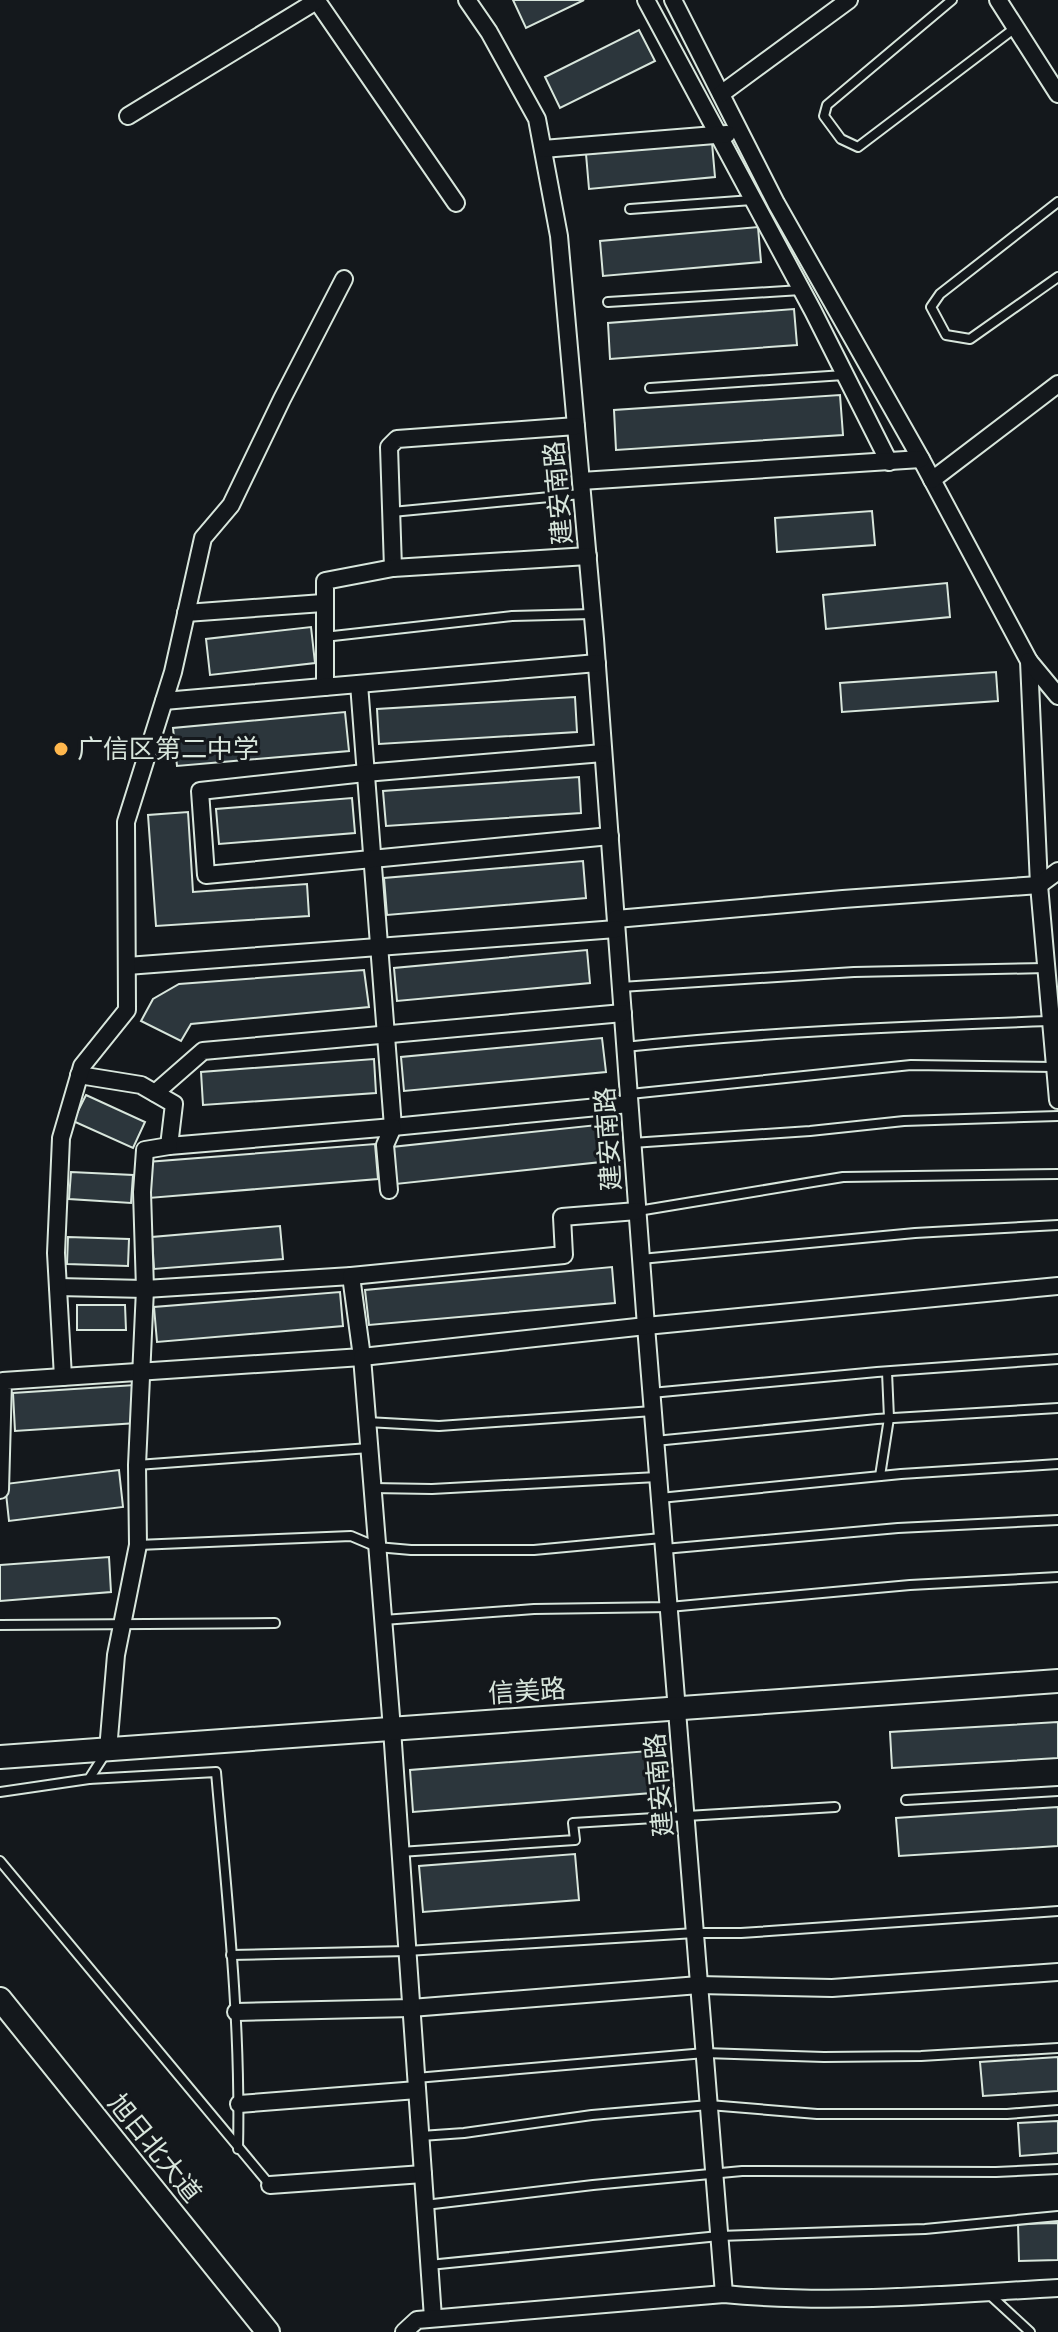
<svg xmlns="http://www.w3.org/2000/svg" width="1058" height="2332" font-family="'Space Grotesk','Noto Sans SC',sans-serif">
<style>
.building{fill:#2c363c;stroke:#d8e6dc;stroke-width:2}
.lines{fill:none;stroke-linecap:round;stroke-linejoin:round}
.service-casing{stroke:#d8e6dc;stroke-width:12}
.minor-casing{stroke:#d8e6dc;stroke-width:20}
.tertiary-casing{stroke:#d8e6dc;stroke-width:26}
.service{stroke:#14181c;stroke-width:8}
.minor{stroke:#14181c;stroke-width:16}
.tertiary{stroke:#14181c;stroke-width:22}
.poi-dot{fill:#ffb74d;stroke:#14181c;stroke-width:3}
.labels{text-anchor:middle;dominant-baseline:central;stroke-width:6;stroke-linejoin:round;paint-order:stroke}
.street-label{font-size:26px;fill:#d8e6dc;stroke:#14181c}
.poi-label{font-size:26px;fill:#d8e6dc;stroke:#14181c;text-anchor:start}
</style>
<rect width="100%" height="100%" fill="#14181c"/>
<g class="building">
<path d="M513,0H584L526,28Z"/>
<path d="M639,30L655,61L560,108L545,77Z"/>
<path d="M712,143L715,177L589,189L586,154Z"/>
<path d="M758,227L761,262L603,276L600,241Z"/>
<path d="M794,309L797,345L610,359L608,323Z"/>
<path d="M840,395L843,435L616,450L614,410Z"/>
<path d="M872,511L875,545L777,552L775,518Z"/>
<path d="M947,583L950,617L826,629L823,595Z"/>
<path d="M311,627L315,663L210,675L206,639Z"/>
<path d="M996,672L998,701L842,712L840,683Z"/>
<path d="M575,697L577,732L379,744L377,709Z"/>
<path d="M345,712L349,751L177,766L173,728Z"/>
<path d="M579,777L581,813L386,826L383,791Z"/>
<path d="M352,798L355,833L219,844L216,809Z"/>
<path d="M188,812L193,892L307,884L309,916L156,926L148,815Z"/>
<path d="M583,861L586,898L387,915L384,878Z"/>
<path d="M587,950L590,983L397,1001L394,968Z"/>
<path d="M364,970L369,1007L191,1024L181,1041L141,1021L153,999L179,984Z"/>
<path d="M602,1038L606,1072L404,1091L401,1057Z"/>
<path d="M374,1059L376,1093L203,1105L201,1072Z"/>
<path d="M86,1095L145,1122L133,1148L73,1121Z"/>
<path d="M597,1125L601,1162L396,1184L392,1147Z"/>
<path d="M375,1144L378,1179L149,1198L147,1162Z"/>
<path d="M71,1172L133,1175L131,1203L69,1199Z"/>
<path d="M280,1226L283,1259L154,1269L152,1237Z"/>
<path d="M68,1237L129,1239L128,1266L67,1264Z"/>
<path d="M612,1267L615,1303L369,1325L365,1290Z"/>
<path d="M340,1292L343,1326L157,1342L154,1307Z"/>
<path d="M77,1305H125L126,1330H77Z"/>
<path d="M135,1385L137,1423L15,1431L13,1393Z"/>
<path d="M119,1470L123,1507L9,1521L5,1484Z"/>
<path d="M109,1557L111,1592L0,1601V1565Z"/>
<path d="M1058,1722V1758L892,1768L890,1732Z"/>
<path d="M661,1750L664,1792L413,1812L410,1770Z"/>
<path d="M1058,1807V1846L899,1856L896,1818Z"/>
<path d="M575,1854L579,1900L423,1912L419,1866Z"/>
<path d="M1058,2057V2091L983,2096L980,2062Z"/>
<path d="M1058,2121V2153L1020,2156L1018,2123Z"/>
<path d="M1058,2223V2260L1019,2261L1018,2224Z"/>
</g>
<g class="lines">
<g class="service-casing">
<g id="service">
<path d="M952,0L827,105L824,116L841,139L858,147L1015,28"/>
<path d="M1058,202L940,294L931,307L946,335L970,339L1058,277"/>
<path d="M630,209L752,200"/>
<path d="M608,302L801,290"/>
<path d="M650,388L844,375"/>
<path d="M392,512L581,494"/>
<path d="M324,637L512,616L593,614"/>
<path d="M621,987L854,972L1046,968"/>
<path d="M625,1047C766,1032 908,1026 1050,1021"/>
<path d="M630,1094L911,1065L1054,1067"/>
<path d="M632,1143L810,1131L904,1121L1058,1116"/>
<path d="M638,1211L843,1177L1058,1174"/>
<path d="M641,1259L915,1233L1058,1225"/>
<path d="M651,1393L877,1372L1058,1359"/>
<path d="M367,1422L439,1426L653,1411"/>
<path d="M655,1441L877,1419L1058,1408"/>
<path d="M137,1465L369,1448"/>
<path d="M880,1476L889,1418L887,1372"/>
<path d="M372,1488L432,1489L657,1477"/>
<path d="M660,1498L901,1474L1058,1464"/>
<path d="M138,1545L351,1536L377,1547L411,1550H534L662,1538"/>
<path d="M664,1549L898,1528L1058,1520"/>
<path d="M383,1620L534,1609L669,1607L910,1585L1058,1577"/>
<path d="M0,1625L275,1623"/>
<path d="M89,1779L216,1772C227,1897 241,2023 238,2149"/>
<path d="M0,1792L89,1779L105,1754"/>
<path d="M906,1800L1058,1791"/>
<path d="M400,1852L575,1840L573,1823L835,1807"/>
<path d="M0,1861L270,2185"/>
<path d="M231,1955L407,1951L695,1933H741L1058,1911"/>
<path d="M416,2078L705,2053L824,2057L921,2056L1058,2048"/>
<path d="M421,2136L464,2133L592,2115L709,2105L817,2114H1007L1058,2110"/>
<path d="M425,2205L593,2185L742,2171L996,2172L1058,2169"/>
<path d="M429,2265L719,2236L925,2229L1058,2216"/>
<path d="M990,2295L1030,2332"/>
</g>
</g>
<g class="minor-casing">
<g id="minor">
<path d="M467,0L489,32L537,119L559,236L595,639L646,1326L724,2294"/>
<path d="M646,0L813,311L889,462"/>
<path d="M673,0L776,203L921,459L1029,661L1039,885L1058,1100"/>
<path d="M998,0L1058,94"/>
<path d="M317,1L456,203"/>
<path d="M721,94L849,0"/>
<path d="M128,116L318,0"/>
<path d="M543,149L727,134"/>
<path d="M932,480L1058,384"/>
<path d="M581,481L921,459"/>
<path d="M393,568L389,447L397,439L576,426"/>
<path d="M186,613L323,603"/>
<path d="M1029,661L1058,696"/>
<path d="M359,684L393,1127L629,1104"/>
<path d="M325,687V581L393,568L588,556"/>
<path d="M164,701L597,663"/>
<path d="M603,753L365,773L200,791L206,875L610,836"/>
<path d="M616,919L843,899L1039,885L1058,871"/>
<path d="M127,966L616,929"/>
<path d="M79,1075L141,1085L174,1104L169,1146L393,1127L385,1145L389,1190"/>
<path d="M155,1093L203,1051L623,1013"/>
<path d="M58,1287L145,1289L351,1276"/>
<path d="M63,1377L56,1253L61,1138L82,1066L127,1010L126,822L173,672L203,538L231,505L282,399L344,279"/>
<path d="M0,1490L3,1381L362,1357L351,1276L564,1255L562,1217L637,1211"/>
<path d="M108,1750L116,1655L138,1545L137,1465L145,1289L142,1192L145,1150L169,1146"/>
<path d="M236,2012L411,2008L699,1985L832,1988L1058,1972"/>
<path d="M239,2104L417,2090"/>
<path d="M270,2185L423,2174"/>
<path d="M433,2318L392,1729L362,1357L646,1326L1058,1286"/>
<path d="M404,2332L417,2320L724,2294C836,2305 947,2294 1058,2288"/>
</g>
</g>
<g class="tertiary-casing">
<g id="tertiary">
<path d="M0,1757L1058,1681"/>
<path d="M0,1999L268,2332"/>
</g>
</g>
<use href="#service" class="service"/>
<use href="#minor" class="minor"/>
<use href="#tertiary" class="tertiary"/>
</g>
<circle class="poi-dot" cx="61" cy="749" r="8"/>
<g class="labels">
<g class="street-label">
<text transform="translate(558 493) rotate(-95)">建安南路</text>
<text transform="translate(608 1139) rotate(-94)">建安南路</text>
<text transform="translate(527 1691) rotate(-4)">信美路</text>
<text transform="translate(659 1785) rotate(-95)">建安南路</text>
<text transform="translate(155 2148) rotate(51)">旭日北大道</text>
</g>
<g class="poi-label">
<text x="77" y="749">广信区第二中学</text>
</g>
</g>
</svg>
